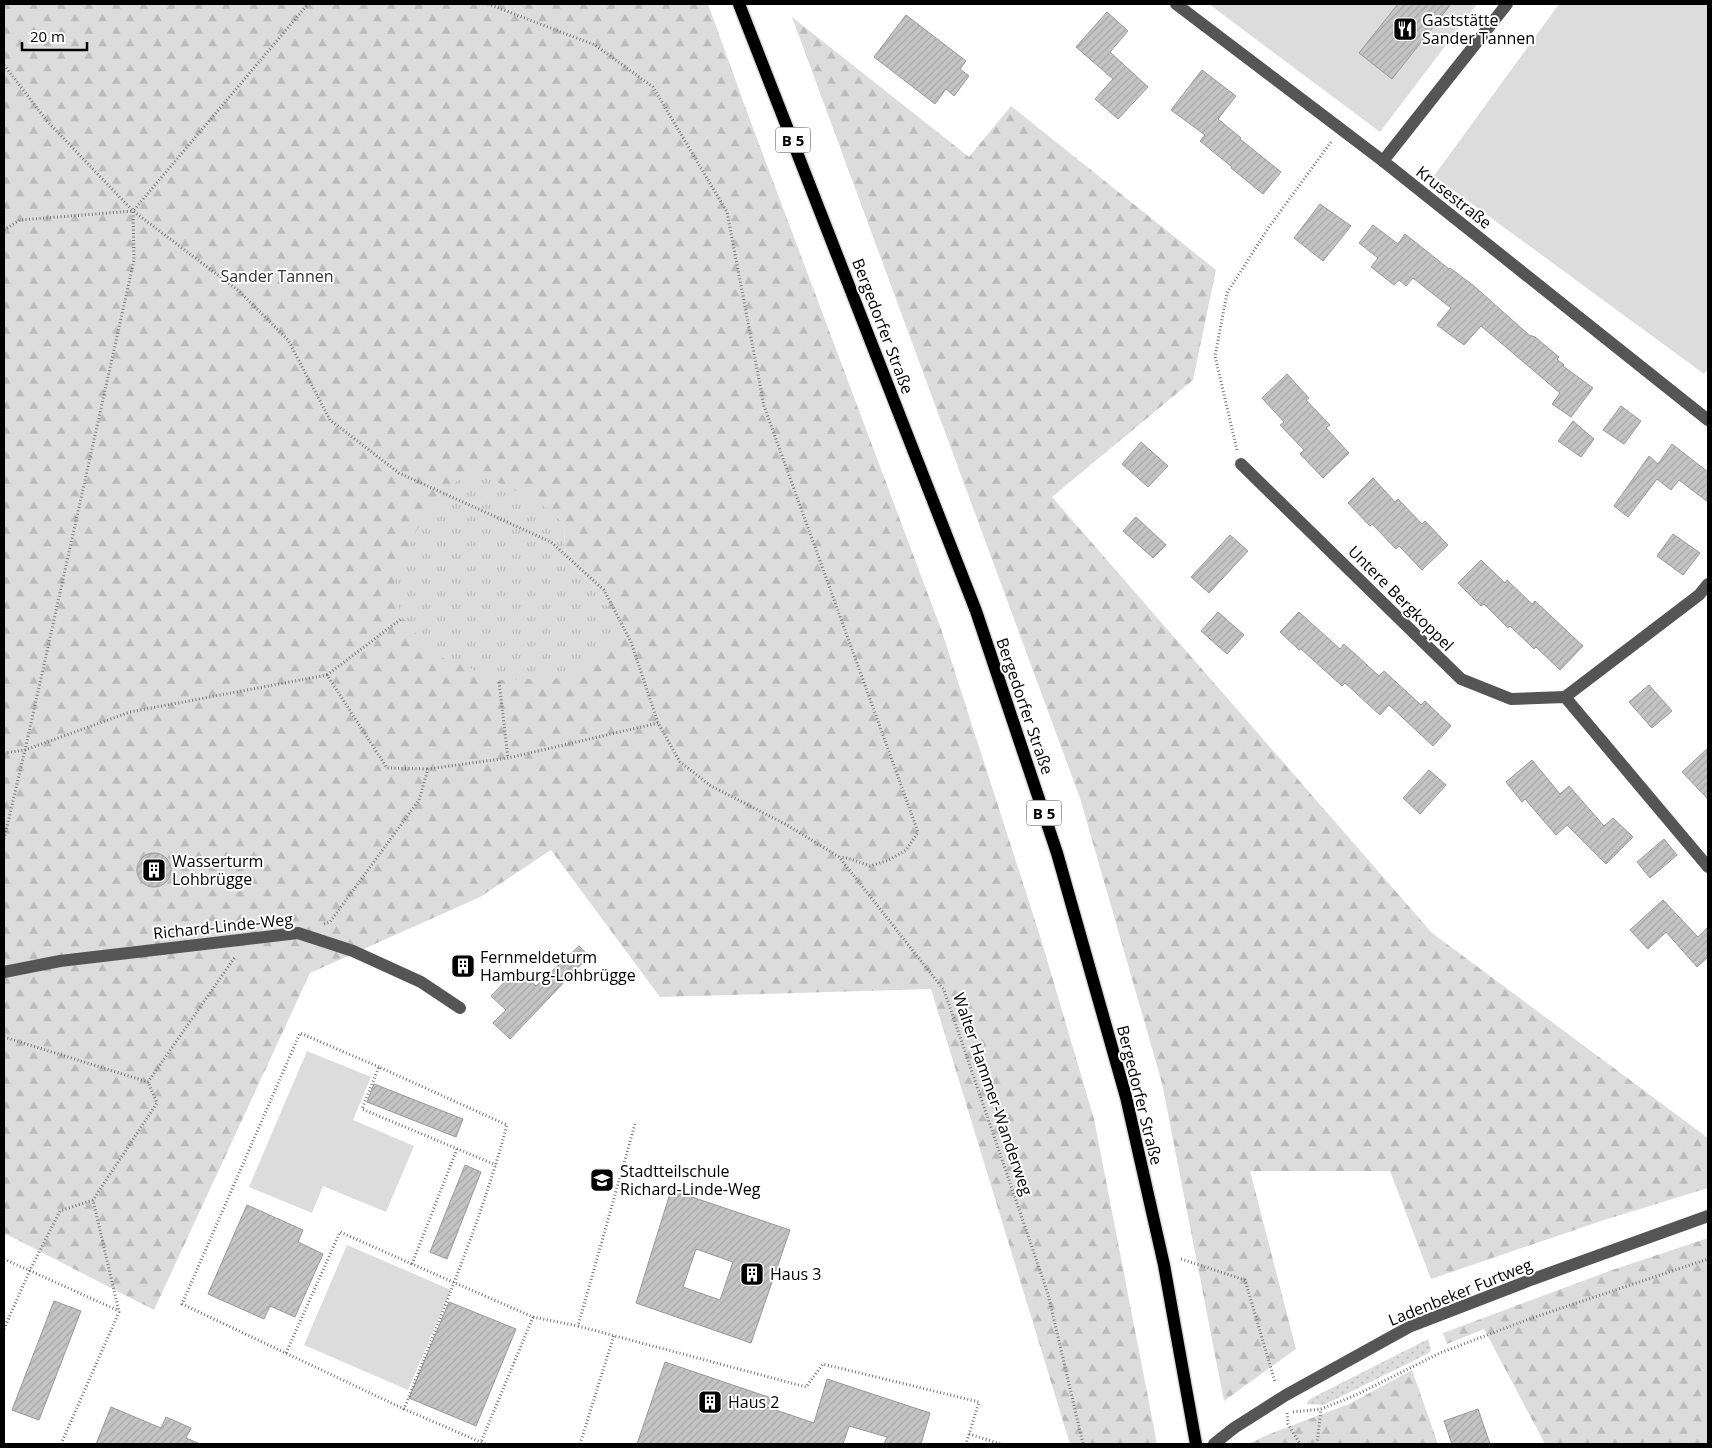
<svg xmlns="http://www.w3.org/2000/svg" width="1712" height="1448" font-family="'Open Sans',sans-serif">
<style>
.grass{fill:url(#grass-dots)}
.forest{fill:url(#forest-firs);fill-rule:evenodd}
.park{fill:url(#park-tufts)}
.garden{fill:#dcdcdc}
.building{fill:url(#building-hatch);stroke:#999;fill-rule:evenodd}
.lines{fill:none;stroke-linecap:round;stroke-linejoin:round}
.major-casing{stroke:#dbdbdb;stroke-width:15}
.path{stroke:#777;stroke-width:3;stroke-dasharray:1 2.5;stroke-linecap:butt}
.minor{stroke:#555;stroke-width:12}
.major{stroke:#000;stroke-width:12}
.labels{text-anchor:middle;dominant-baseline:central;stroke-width:4;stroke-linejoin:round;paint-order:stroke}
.shield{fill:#fff;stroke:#4c4c4c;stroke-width:1}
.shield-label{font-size:15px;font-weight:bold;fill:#000}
.poi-label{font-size:16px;fill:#000;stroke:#fff;text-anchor:start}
.street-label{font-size:16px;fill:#000;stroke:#fff}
.park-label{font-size:16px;fill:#333;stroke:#fff}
</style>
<defs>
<pattern id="grass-dots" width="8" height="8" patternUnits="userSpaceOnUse" patternTransform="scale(1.25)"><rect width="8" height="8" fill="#dcdcdc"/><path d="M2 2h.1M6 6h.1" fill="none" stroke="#bbb" stroke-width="1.8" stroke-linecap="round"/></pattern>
<pattern id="forest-firs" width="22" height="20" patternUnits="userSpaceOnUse" patternTransform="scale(1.25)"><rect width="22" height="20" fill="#dcdcdc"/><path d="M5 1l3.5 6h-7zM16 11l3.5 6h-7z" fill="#bbb"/></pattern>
<pattern id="park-tufts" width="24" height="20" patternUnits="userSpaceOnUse" patternTransform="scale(1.25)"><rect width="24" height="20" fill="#dcdcdc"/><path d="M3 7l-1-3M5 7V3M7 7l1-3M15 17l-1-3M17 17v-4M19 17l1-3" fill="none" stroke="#bbb"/></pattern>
<pattern id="building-hatch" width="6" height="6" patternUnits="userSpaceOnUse" patternTransform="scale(1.25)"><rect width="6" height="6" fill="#c4c4c4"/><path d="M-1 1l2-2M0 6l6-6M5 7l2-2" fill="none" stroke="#a7a7a7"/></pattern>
</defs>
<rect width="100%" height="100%" fill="#fff"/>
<path class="grass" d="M1428,1339L1431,1349L1429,1353L1324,1405L1306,1404L1310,1399Z"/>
<g class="forest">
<path d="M4,4H708L750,120L941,629L1040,936L1094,1119L1157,1444H1070L931,989L660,997L551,850L480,897L310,973L154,1310L4,1233ZM557,516L565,525L564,558L602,594L567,678Z"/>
<path d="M792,17L969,157L1011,106L1216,270L1193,380L1052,497L1432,933L1708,1138V1188L1601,1221L1431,1279L1390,1171H1250L1296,1349L1224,1401L1162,1083L1080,798Z"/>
<path d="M1708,1238V1444H1545L1484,1329L1447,1344L1443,1333L1615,1269Z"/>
<path d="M1412,1370L1438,1444H1248L1267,1435L1349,1404Z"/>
</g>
<path class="park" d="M479,474C508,488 544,500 565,525L564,558L602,594L617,634L600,652L567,678L499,680L433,654L403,618L392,588L413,536L443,493L460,478Z"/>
<g class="garden">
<path d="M1209,4H1477L1380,132Z"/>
<path d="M1559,4H1708V368L1704,374L1434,176Z"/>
<path d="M307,1051L371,1077L353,1120L414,1146L386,1212L323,1186L312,1213L249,1187Z"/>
<path d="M347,1245L451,1290L408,1390L304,1345Z"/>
</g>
<g class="building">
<path d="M1398,4H1451L1392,79L1359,53Z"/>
<path d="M1107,12L1128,31L1110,52L1148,87L1118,119L1095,99L1113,79L1076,47Z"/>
<path d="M906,15L966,61L960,69L969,76L954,96L946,89L935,104L874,57Z"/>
<path d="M1202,70L1236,96L1218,119L1241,138L1240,139L1281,172L1263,194L1231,168L1232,167L1200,141L1205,135L1171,110Z"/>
<path d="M1320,204L1351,226L1323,261L1294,238Z"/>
<path d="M1373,225L1398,244L1405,234L1449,269L1450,268L1474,286L1529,335L1535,337L1559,357L1557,359L1564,365L1563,366L1593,388L1571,417L1552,404L1560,393L1481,326L1464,345L1437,325L1451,308L1413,278L1406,286L1399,280L1394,285L1371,267L1378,258L1359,243Z"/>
<path d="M1287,374L1309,398L1306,400L1330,425L1326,428L1349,453L1323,478L1300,454L1304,450L1280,425L1284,422L1262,398Z"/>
<path d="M1621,406L1641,421L1624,444L1603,430Z"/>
<path d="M1573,421L1594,439L1581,457L1558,441Z"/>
<path d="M1141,442L1168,466L1148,487L1122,464Z"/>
<path d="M1672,444L1708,472V502L1679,480L1671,490L1657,479L1628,517L1614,506L1649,456L1658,464Z"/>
<path d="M1373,478L1395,502L1398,499L1422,524L1425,521L1448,545L1422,570L1399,546L1396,549L1372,524L1370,526L1348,503Z"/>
<path d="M1136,517L1166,545L1153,558L1123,531Z"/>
<path d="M1673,534L1700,553L1683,575L1657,556Z"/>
<path d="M1230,535L1248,551L1209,593L1191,577Z"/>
<path d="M1481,560L1505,583L1507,580L1532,604L1535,601L1583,646L1560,670L1536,647L1534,649L1510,626L1508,628L1484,604L1481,606L1458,583Z"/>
<path d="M1218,612L1244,635L1227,654L1201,631Z"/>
<path d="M1299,612L1340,649L1344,644L1379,676L1384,671L1421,705L1425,701L1451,726L1433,746L1389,705L1380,715L1345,683L1342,686L1301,649L1299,650L1280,632Z"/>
<path d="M1649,685L1672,711L1652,728L1629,702Z"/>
<path d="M1708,748V799L1682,772Z"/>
<path d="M1532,760L1560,794L1569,786L1604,826L1613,818L1633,837L1606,864L1567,825L1556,835L1525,799L1522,802L1506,782Z"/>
<path d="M1429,770L1446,785L1420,814L1403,798Z"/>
<path d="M1664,839L1677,855L1650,878L1637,862Z"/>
<circle cx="154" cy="870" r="17"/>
<path d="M1663,900L1698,937L1708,927V957L1697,967L1666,932L1648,949L1630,930Z"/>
<path d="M579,946L589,956L510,1039L493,1023L506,1010L491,996L517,969L536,986Z"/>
<circle cx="463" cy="966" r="10"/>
<path d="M374,1084L463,1119L456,1137L367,1102Z"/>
<path d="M465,1165L481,1172L447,1259L430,1252Z"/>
<path d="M671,1190L790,1230L751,1343L636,1303ZM696,1249L733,1262L720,1300L683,1287Z"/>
<path d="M247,1205L303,1230L298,1242L323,1254L295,1317L270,1306L264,1319L208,1294Z"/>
<path d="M54,1301L81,1311L39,1420L12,1410Z"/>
<path d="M449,1302L516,1329L476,1426L409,1398Z"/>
<path d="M665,1362L771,1398L767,1407L814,1423L827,1379L930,1413L921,1444H884L887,1437L849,1426L843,1444H637Z"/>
<path d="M111,1407L161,1428L166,1417L191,1428L186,1438L200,1444H96Z"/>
<path d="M1478,1409L1490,1444H1452L1444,1421Z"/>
</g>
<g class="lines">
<g class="major-casing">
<path id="major" d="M739,4L976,611L1057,853L1126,1097L1164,1265L1196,1444"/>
</g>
<g class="path">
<path d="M488,4L595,45L653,87L727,212L764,406L918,832L906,850L889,860L870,866L851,859L840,857"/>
<path d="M4,65L47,121L133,211L239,291L288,340L330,420L399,473L551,542L604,590L631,642L658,723L680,762L711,786L787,825L839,857L944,990L1048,1294L1083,1444"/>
<path d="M4,230L20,220L133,211"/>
<path d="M1237,450L1215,356L1227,293L1269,227L1331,142"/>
<path d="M327,675L401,619"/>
<path d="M499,682L508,758"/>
<path d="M4,753L25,750L130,712L327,675L387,768L428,769"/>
<path d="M4,839L25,750L134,260L133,211L308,4"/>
<path d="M324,924L330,922L419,800L428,769L508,758L658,723"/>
<path d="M4,1037L148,1082L235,957"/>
<path d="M379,1067L300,1033L182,1304L404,1409"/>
<path d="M635,1124L578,1326L806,1387L823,1364L979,1402L966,1444"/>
<path d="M457,1149L412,1264L533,1317L481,1442"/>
<path d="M4,1259L119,1311"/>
<path d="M1181,1259L1245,1280L1275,1382"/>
<path d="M533,1317L578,1326"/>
<path d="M4,1329L30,1270L60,1211L93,1200L157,1103L148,1082"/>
<path d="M286,1353L340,1232L412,1264"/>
<path d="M1293,1412L1321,1409L1356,1395L1440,1353L1532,1318L1708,1259"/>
<path d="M1287,1413L1288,1424L1300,1444"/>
<path d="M969,1434L1001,1444"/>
<path d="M61,1444L119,1312L93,1200"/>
<path d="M485,1444L404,1409C441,1315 481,1222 507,1125L379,1067L362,1109L496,1165"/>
<path d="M580,1444L614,1335"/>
<path d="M1317,1444L1321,1409"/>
</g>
<g class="minor">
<path d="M1176,4L1383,161L1708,420"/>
<path d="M1383,161L1507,4"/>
<path d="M1241,464L1461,679L1511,699L1565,697L1708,867"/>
<path d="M1565,697L1699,595L1708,584"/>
<path d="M4,972L60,961L298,933L353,951L421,982L460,1008"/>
<path d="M1214,1444L1234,1428L1286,1395L1409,1327L1533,1279L1708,1216"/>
</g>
<use href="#major" class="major"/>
</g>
<defs>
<g id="restaurant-square" transform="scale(1.25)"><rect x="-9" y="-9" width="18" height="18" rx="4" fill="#000" stroke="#fff"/><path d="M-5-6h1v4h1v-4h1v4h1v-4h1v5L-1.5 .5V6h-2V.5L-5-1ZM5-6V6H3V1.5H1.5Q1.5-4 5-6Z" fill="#fff"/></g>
<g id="building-square" transform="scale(1.25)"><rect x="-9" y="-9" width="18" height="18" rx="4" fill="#000" stroke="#fff"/><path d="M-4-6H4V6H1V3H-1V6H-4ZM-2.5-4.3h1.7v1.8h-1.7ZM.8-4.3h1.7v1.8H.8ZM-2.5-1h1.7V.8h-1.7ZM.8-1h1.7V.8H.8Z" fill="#fff"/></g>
<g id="school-square" transform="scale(1.25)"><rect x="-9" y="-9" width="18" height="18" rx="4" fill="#000" stroke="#fff"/><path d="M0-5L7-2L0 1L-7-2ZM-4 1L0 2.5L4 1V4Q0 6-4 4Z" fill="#fff"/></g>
</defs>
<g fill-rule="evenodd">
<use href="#restaurant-square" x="1405" y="29"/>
<use href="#building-square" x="154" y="870"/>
<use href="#building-square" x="463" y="966"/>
<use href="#school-square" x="602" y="1180"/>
<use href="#building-square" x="752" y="1274"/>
<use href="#building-square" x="710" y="1402"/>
</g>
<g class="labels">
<g class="shield">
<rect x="775.5" y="127.5" width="35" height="25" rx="4"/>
<rect x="1026.5" y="800.5" width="35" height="25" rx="4"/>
</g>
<g class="shield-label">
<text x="793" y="140">B 5</text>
<text x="1044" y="813">B 5</text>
</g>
<g class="poi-label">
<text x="1422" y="20">Gaststätte<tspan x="1422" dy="18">Sander Tannen</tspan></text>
<text x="172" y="861">Wasserturm<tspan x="172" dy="18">Lohbrügge</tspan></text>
<text x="480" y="957">Fernmeldeturm<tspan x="480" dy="18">Hamburg-Lohbrügge</tspan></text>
<text x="620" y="1171">Stadtteilschule<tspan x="620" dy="18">Richard-Linde-Weg</tspan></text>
<text x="770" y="1274">Haus 3</text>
<text x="728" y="1402">Haus 2</text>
</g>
<g class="street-label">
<text transform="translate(1454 197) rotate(38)">Krusestraße</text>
<text transform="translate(883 326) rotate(69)">Bergedorfer Straße</text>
<text transform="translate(1401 598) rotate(45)">Untere Bergkoppel</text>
<text transform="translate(1025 706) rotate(71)">Bergedorfer Straße</text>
<text transform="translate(223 926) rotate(-6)">Richard-Linde-Weg</text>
<text transform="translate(993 1094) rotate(71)">Walter Hammer-Wanderweg</text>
<text transform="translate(1140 1095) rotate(76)">Bergedorfer Straße</text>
<text transform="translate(1460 1292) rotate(-22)">Ladenbeker Furtweg</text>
</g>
<g class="park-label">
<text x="277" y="276">Sander Tannen</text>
</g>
</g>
<rect width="1712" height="1448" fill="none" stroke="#000000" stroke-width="10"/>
<path d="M22 42v8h65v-8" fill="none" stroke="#000000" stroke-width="2.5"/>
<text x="30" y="42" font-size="15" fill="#000000" stroke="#ffffff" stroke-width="4" paint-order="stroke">20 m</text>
</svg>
